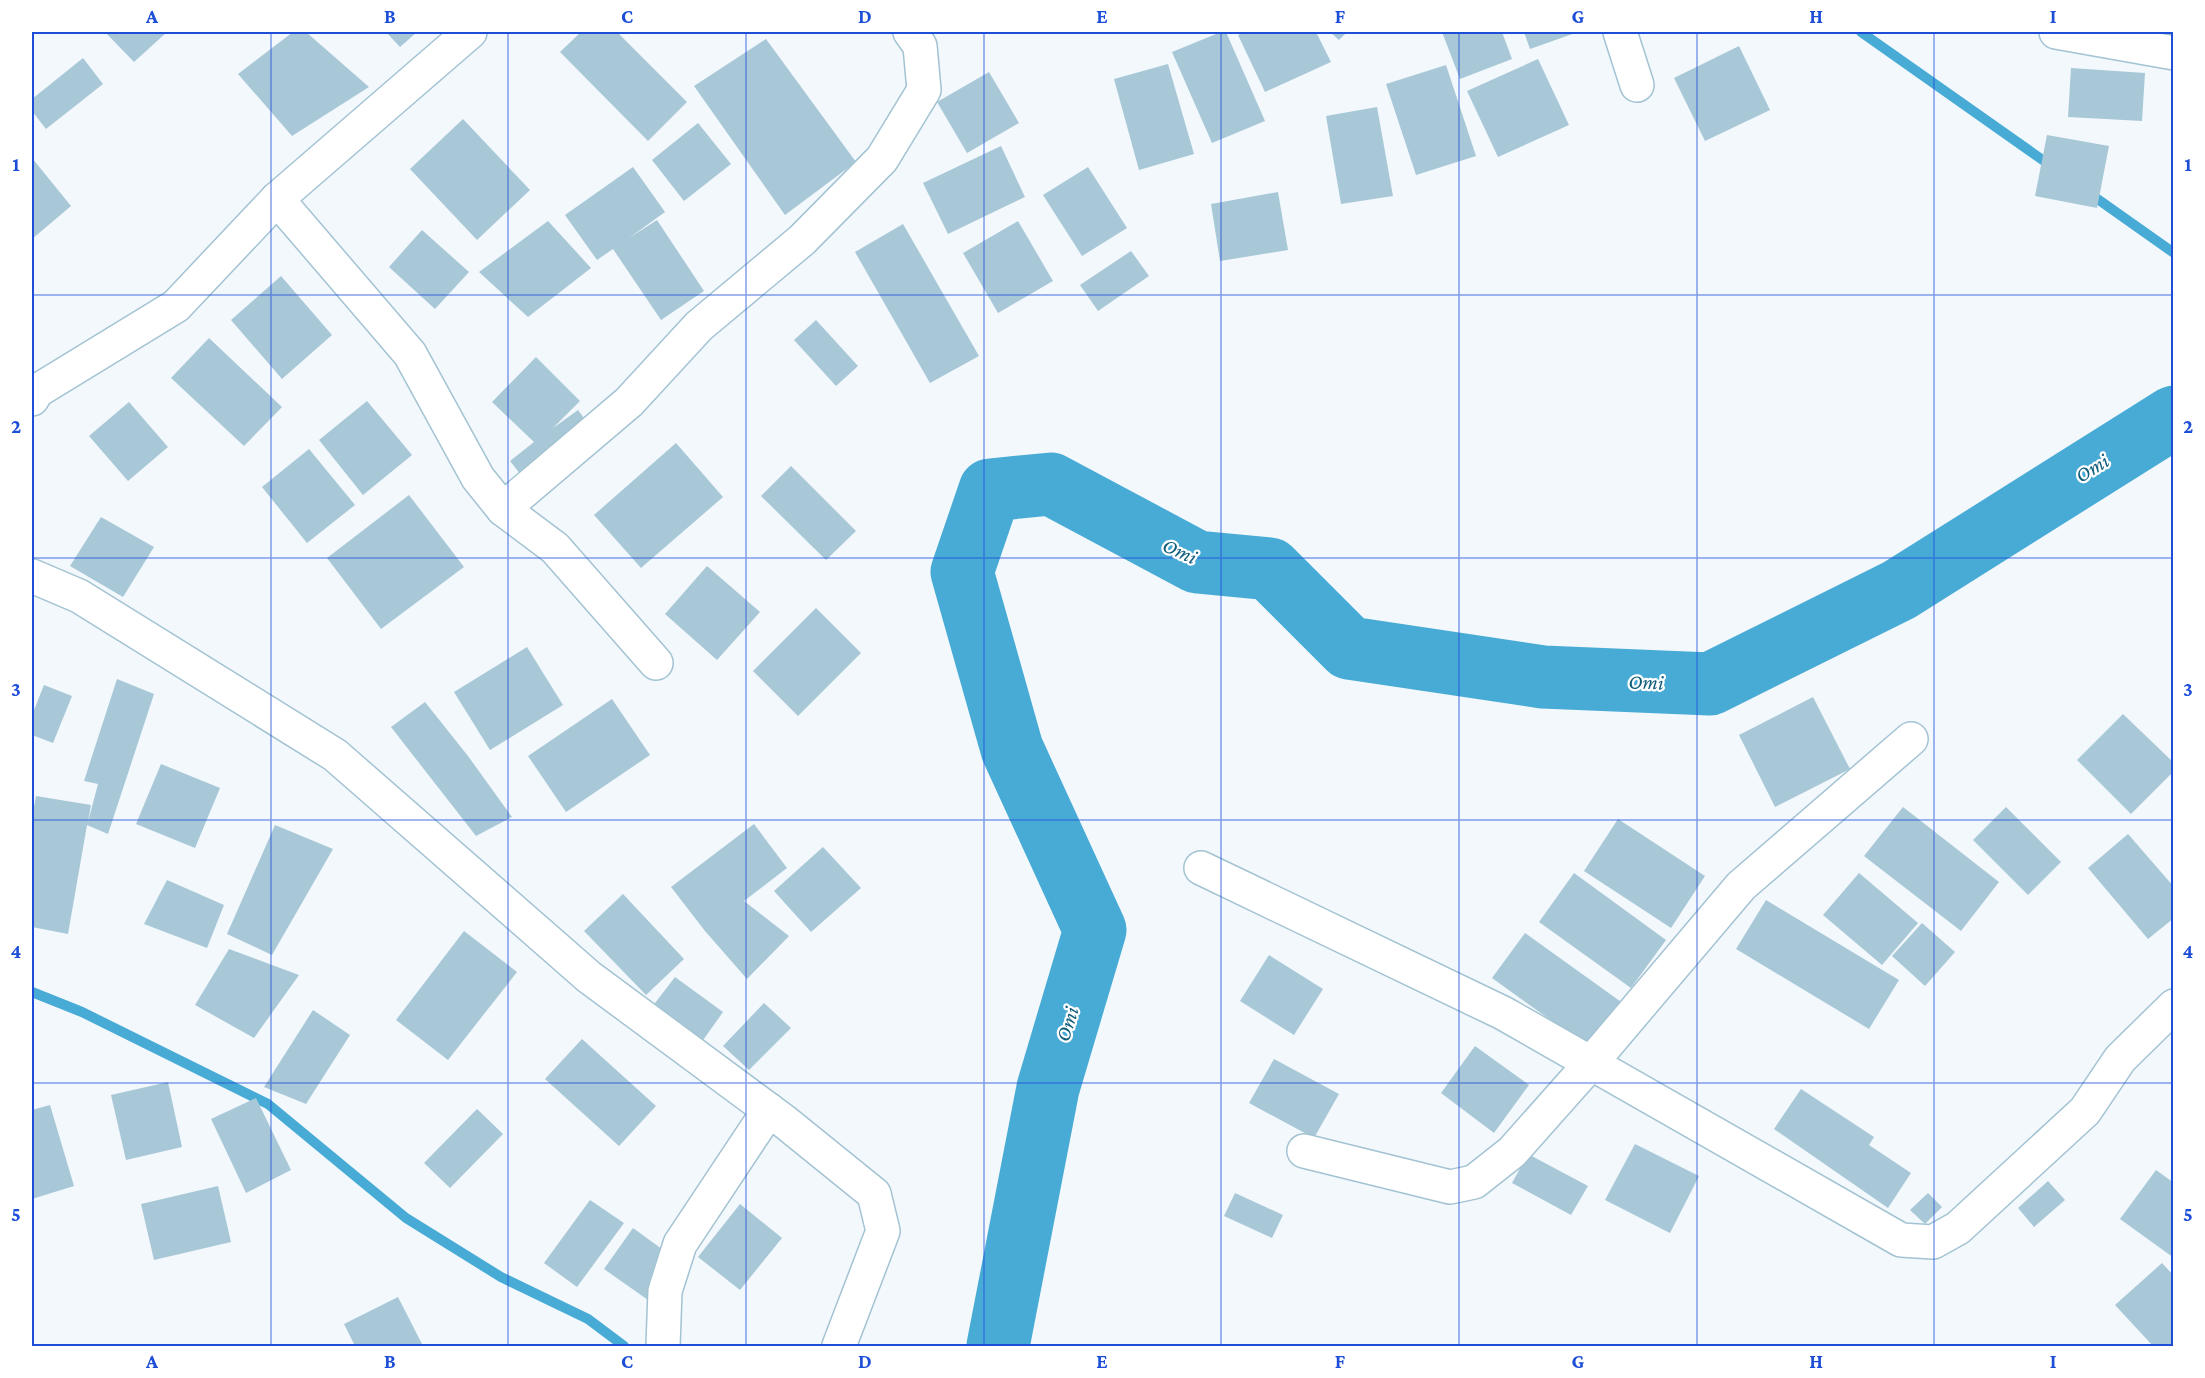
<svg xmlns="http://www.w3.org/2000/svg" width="2205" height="1378" font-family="'Crimson Pro',serif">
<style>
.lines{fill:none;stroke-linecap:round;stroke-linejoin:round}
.stream{stroke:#48abd6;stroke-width:10}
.river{stroke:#48abd6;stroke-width:63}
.building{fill:#a8c8d8}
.minor-casing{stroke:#a3c3d3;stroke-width:36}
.minor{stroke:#fff;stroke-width:33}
.grid{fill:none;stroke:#1d4ed8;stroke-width:1.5;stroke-opacity:0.55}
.labels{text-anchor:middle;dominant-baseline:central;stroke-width:4.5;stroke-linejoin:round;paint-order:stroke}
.water-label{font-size:21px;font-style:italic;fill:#115e7c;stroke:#fff}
.neatline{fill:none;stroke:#1d4ed8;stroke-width:2}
.grid-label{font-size:20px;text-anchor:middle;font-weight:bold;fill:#1d4ed8}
</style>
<rect width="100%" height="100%" fill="#f2f8fc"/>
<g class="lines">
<g class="stream">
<path d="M1861,32L2054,168"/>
<path d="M2089,193L2174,253"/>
<path d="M32,992L82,1012L268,1104L406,1218L501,1277L588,1319L624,1346"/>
</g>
<path class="river" d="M998,1346L1048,1088L1095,930L1012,749L962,572L990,490L1051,484L1197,562L1270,569L1349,648L1543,677L1710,684L1899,590L2174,417"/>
</g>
<g class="building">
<path d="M105,32H167L134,62Z"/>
<path d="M293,32H306L369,87L292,136L238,74Z"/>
<path d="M386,32H417L400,47Z"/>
<path d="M581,32H617L687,102L648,141L560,52Z"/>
<path d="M1221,32H1226L1265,121L1212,143L1172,52Z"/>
<path d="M1245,32H1316L1331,62L1265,92L1238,35Z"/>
<path d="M1330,32H1347L1339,40Z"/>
<path d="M1442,32H1502L1512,59L1460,79Z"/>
<path d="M1524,32H1578L1530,49Z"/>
<path d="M766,39L856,162L785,215L694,86Z"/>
<path d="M1739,46L1770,110L1705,141L1674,78Z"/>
<path d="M83,58L103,84L46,129L32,111V99Z"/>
<path d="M1538,59L1569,125L1498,157L1467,91Z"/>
<path d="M1168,64L1194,154L1139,170L1114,79Z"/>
<path d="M1446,65L1476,156L1416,175L1386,84Z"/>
<path d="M2071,68L2145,73L2142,121L2068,117Z"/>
<path d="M989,72L1019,123L967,153L937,102Z"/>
<path d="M1377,107L1393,196L1341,204L1326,116Z"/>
<path d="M463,119L530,190L477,240L410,169Z"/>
<path d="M698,123L731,164L684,201L652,160Z"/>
<path d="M2047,135L2109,146L2097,208L2035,196Z"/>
<path d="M1001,146L1025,197L948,234L923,183Z"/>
<path d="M32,158L71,206L32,239Z"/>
<path d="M633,167L665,212L629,238L657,220L704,291L661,320L613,249L597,260L565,215Z"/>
<path d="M1088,167L1127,228L1082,256L1043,195Z"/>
<path d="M1278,192L1288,250L1220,261L1211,204Z"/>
<path d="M548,221L591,268L528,317L479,272Z"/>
<path d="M1018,221L1053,281L998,313L963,253Z"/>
<path d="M903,224L979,356L930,383L855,252Z"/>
<path d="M422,230L469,272L435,309L389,267Z"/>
<path d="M1131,251L1149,276L1098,311L1080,285Z"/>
<path d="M281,276L332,335L282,379L231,320Z"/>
<path d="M816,320L858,366L836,386L794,340Z"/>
<path d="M209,338L282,407L244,446L171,378Z"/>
<path d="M536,357L580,401L553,428L578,410L596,434L529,485L510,461L534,442L492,402Z"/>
<path d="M367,401L412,455L363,495L319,440Z"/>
<path d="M129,402L168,447L128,481L89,436Z"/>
<path d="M676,443L723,497L641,568L594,515Z"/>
<path d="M309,449L355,505L307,543L262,487Z"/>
<path d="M791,466L856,531L826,560L761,496Z"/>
<path d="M409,495L464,567L381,629L327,558Z"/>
<path d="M101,517L154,547L123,597L70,566Z"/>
<path d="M707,566L760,612L717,660L665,614Z"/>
<path d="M816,608L861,653L798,716L753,671Z"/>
<path d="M527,647L563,705L490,750L454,692Z"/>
<path d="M117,679L154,694L108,834L87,825L68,934L32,927V818L36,796L91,805L88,822L98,784L84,781Z"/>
<path d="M44,685L72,696L53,743L32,735V715Z"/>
<path d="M1813,697L1850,769L1775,807L1739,735Z"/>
<path d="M612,699L650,755L566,812L528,756Z"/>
<path d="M425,702L468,756L512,817L476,836L391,727Z"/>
<path d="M2123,714L2174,763V771L2131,814L2077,760Z"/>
<path d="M161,764L220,788L195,848L136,824Z"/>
<path d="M1903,807L1999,882L1961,931L1864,856Z"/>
<path d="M2006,807L2061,862L2028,895L1973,840Z"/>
<path d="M1618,819L1705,876L1671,928L1584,871Z"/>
<path d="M754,824L787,868L744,901L789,936L747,979L705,931L671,887Z"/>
<path d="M275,825L333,849L272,955L227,934Z"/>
<path d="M2128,834L2174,887V918L2148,939L2088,868Z"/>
<path d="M823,847L861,888L811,932L774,891Z"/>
<path d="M1574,873L1666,940L1631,988L1539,922Z"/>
<path d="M1859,873L1918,923L1882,965L1823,915Z"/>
<path d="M167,880L224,905L207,948L144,924Z"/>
<path d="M623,894L684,959L646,995L584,931Z"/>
<path d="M1766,900L1899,980L1869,1029L1736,949Z"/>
<path d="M1922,923L1955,952L1925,986L1892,956Z"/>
<path d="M464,931L517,972L448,1060L396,1020Z"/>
<path d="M1525,933L1624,1004L1591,1049L1492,978Z"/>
<path d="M229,949L299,975L254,1038L195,1005Z"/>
<path d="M1269,955L1323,989L1294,1035L1240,1001Z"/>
<path d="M675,977L723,1012L701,1043L652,1007Z"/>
<path d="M764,1003L791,1028L749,1070L723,1046Z"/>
<path d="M313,1010L350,1035L306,1104L264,1087Z"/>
<path d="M582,1039L656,1106L619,1146L545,1079Z"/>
<path d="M1475,1046L1529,1085L1494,1133L1441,1093Z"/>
<path d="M1274,1059L1339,1094L1314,1138L1249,1103Z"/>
<path d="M168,1082L182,1147L126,1160L111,1095Z"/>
<path d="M1801,1089L1874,1137L1869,1145L1911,1173L1888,1208L1774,1129Z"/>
<path d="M256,1098L291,1170L246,1193L211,1119Z"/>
<path d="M50,1105L74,1186L32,1199V1110Z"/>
<path d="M477,1109L503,1134L450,1188L424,1163Z"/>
<path d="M1635,1144L1699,1176L1670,1233L1605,1200Z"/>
<path d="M1528,1154L1588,1186L1571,1215L1512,1183Z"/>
<path d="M2156,1170L2174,1183V1258L2120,1219Z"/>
<path d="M2048,1181L2065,1200L2034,1227L2018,1208Z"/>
<path d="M218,1186L231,1242L154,1260L141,1204Z"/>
<path d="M1235,1193L1283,1215L1272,1238L1224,1216Z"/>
<path d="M1928,1193L1942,1207L1925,1224L1910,1210Z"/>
<path d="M590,1200L624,1223L577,1287L544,1263Z"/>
<path d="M740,1204L782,1238L740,1290L698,1257Z"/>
<path d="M633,1228L677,1260L648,1300L604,1269Z"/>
<path d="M2162,1263L2174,1276V1342L2169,1346H2153L2115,1305Z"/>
<path d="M398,1297L423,1346H355L344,1324Z"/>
</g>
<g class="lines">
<g class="minor-casing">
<g id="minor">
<path d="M1620,32L1637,85"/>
<path d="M2056,32L2174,53"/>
<path d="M277,199L410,354L478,478L503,509L555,548L656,663"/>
<path d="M32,399L37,391L176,306L277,199L470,32"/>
<path d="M503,509L629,402L699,326L802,240L882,159L924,90L920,46L910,32"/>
<path d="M32,576L79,596L335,755L589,977L785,1122L874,1194L883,1231L839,1346"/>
<path d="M1201,868L1503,1013L1901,1240L1933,1242L1958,1228L2085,1111L2120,1059L2174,1006"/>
<path d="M1304,1151L1450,1187L1474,1182L1512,1152L1591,1063L1741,886L1911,739"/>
<path d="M663,1346L665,1291L680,1244L769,1110"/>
</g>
</g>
<use href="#minor" class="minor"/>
</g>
<path class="grid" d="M271,32V1346M508,32V1346M746,32V1346M984,32V1346M1221,32V1346M1459,32V1346M1697,32V1346M1934,32V1346M32,295H2174M32,558H2174M32,820H2174M32,1083H2174"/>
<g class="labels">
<g class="water-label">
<text transform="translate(2092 468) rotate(-32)">Omi</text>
<text transform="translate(1180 551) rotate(25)">Omi</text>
<text transform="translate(1646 682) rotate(2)">Omi</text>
<text transform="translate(1067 1024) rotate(-73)">Omi</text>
</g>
</g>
<rect width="2205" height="1378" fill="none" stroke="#ffffff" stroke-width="66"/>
<rect x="33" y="33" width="2139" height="1312" class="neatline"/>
<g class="grid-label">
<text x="152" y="23">A</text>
<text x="390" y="23">B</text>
<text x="627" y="23">C</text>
<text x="865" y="23">D</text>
<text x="1102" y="23">E</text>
<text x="1340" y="23">F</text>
<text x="1578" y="23">G</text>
<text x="1816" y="23">H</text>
<text x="2053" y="23">I</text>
<text x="16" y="171">1</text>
<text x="2188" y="171">1</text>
<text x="16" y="433">2</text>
<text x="2188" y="433">2</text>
<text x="16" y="696">3</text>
<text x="2188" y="696">3</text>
<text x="16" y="958">4</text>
<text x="2188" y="958">4</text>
<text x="16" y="1221">5</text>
<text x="2188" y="1221">5</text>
<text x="152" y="1368">A</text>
<text x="390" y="1368">B</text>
<text x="627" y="1368">C</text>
<text x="865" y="1368">D</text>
<text x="1102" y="1368">E</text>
<text x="1340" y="1368">F</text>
<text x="1578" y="1368">G</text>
<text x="1816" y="1368">H</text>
<text x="2053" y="1368">I</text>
</g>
</svg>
